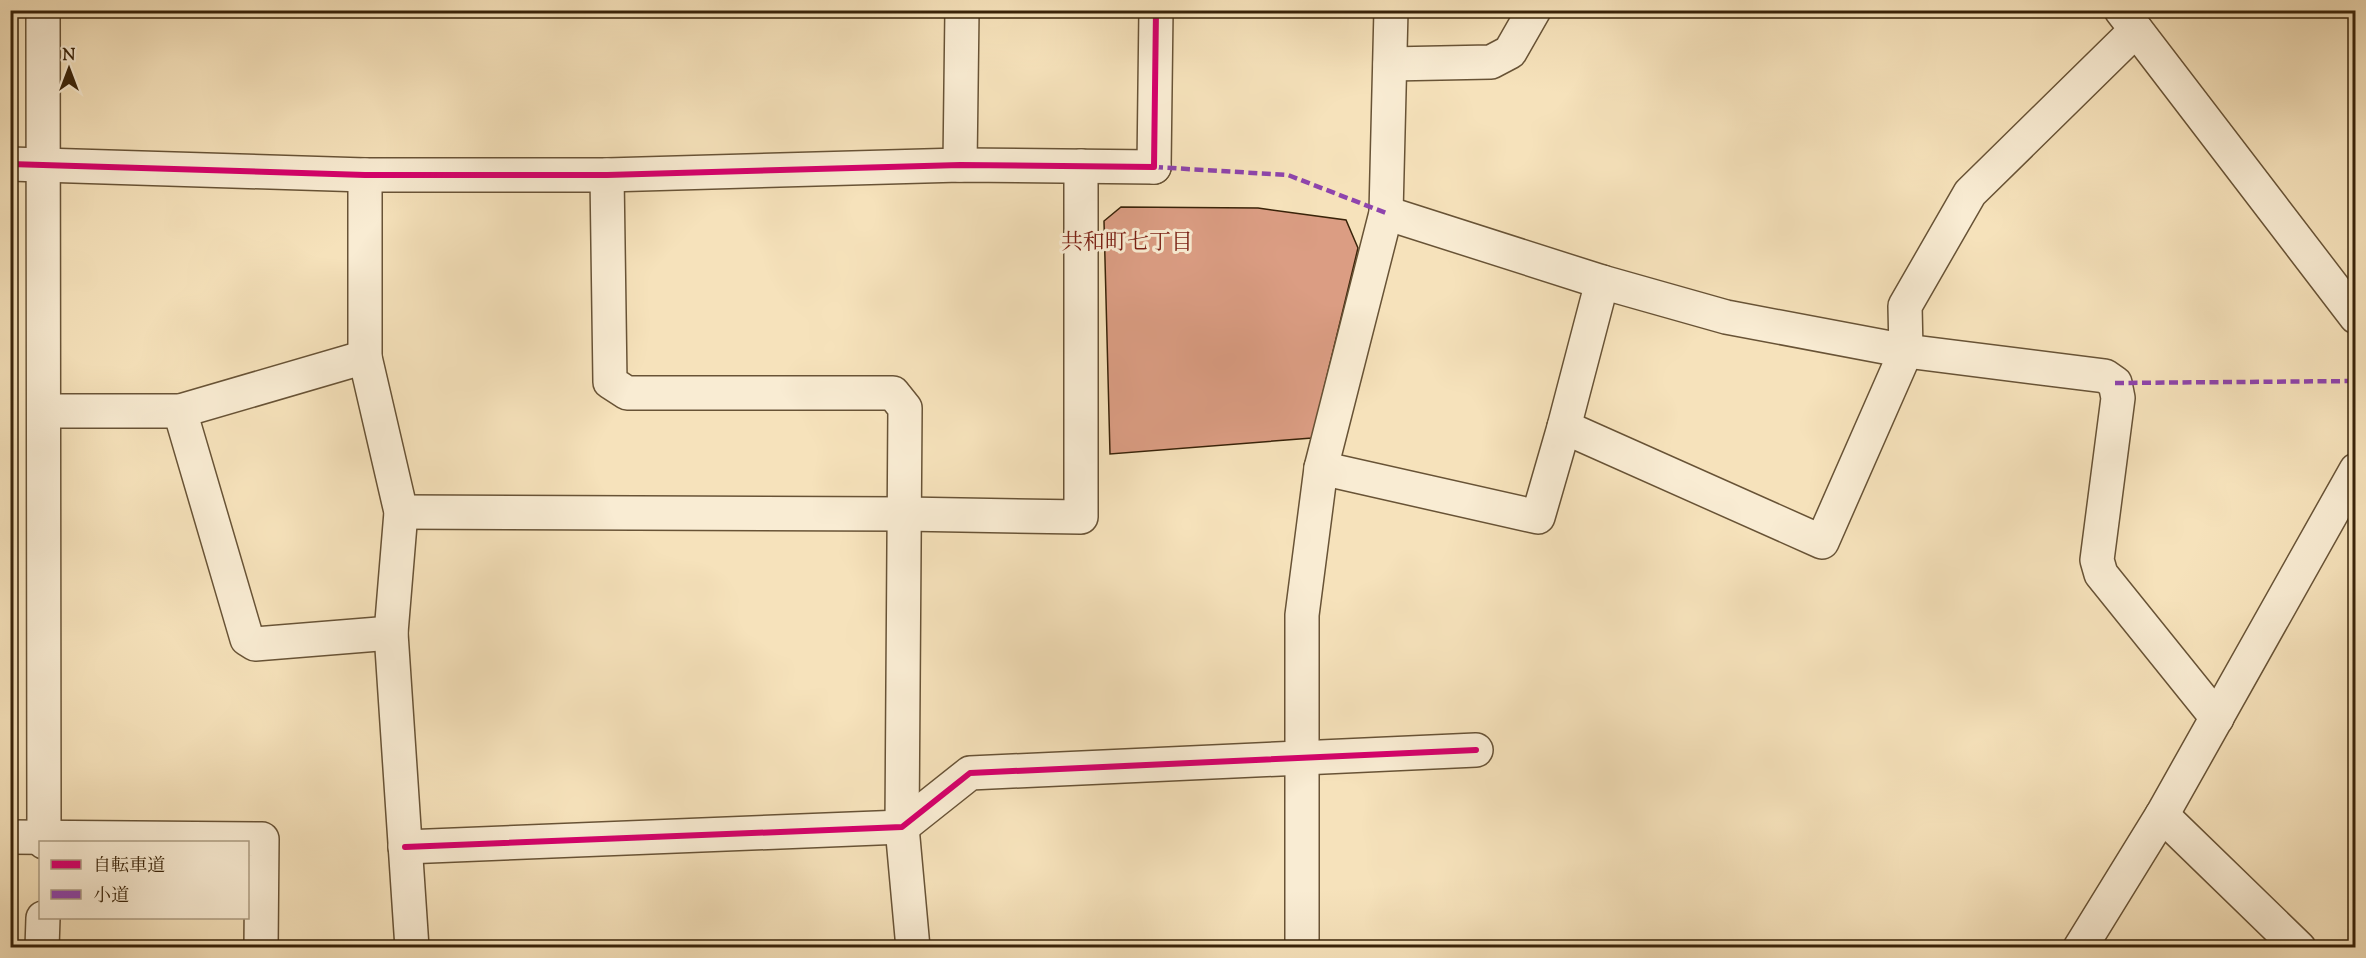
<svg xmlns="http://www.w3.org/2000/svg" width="2366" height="958" font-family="'Sorts Mill Goudy','Noto Serif JP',serif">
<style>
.building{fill:#db9d83;stroke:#392309;stroke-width:1.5}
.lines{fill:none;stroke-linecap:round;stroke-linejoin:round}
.minor-casing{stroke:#685336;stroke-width:36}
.tertiary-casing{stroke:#685336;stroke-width:36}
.minor{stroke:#f9ecd3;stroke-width:33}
.tertiary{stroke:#f9ecd3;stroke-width:33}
.quiet{stroke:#8e44ad;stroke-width:4.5;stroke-dasharray:9 4.5;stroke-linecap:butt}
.cycleway-casing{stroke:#f9ecd3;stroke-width:10}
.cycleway{stroke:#d6006c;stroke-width:6}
.labels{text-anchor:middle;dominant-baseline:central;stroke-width:6;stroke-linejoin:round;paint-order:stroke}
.neighbourhood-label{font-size:22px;fill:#7a1f14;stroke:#f9ecd3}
</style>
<rect width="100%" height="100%" fill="#f6e2bb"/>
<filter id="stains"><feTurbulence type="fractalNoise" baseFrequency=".00333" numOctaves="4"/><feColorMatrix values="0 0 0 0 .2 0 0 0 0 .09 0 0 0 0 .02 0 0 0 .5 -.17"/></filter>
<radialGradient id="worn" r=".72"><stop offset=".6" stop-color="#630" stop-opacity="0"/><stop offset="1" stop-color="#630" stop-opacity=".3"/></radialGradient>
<path class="building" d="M1121,207L1258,208L1346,220L1358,248L1312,438L1110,454L1104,221Z"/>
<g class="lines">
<g class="minor-casing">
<g id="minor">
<path d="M2121,10L2356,317"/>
<path d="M1390,64L1491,62L1510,52L1534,10"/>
<path d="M1154,167L1156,10"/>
<path d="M365,175V357L401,512L391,633L412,948"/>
<path d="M607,175L610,382L627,393H893L905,408L902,827L913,948"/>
<path d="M1602,282L1726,317L1906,351L2105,376L2115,383L2118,398L2097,560L2101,574L2217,718"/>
<path d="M45,411H180L365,357"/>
<path d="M180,411L247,639L255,644L391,633"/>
<path d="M1564,427L1822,542L1906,351L1905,306L1970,193L2136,30"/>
<path d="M1321,468L1538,517L1564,427L1602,282L1386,213"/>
<path d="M401,512L904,514L1081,517V166"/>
<path d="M2162,815L2299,948"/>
<path d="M10,837L262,839L261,948"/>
<path d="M405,847L902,827L970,773L1476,750"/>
<path d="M1302,948V615L1321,468L1386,213L1391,10"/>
<path d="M2080,948L2162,815L2356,470"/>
</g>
</g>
<g class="tertiary-casing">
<g id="tertiary">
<path d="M43,10L44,842"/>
<path d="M10,164L365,175H607L960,165L1154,167"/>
<path d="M960,165L962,10"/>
<path d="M42,948L43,918"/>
</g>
</g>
<use href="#minor" class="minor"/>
<use href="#tertiary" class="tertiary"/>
<g class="quiet">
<path d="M1154,167L1288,175L1386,213"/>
<path d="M2115,383L2356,381"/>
</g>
<g class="cycleway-casing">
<g id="cycleway">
<path d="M10,164L365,175H607L960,165L1154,167L1156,10"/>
<path d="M405,847L902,827L970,773L1476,750"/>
</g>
</g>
<use href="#cycleway" class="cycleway"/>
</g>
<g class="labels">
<g class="neighbourhood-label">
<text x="1127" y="244">共和町七丁目</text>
</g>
</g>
<rect width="2366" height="958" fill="none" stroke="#f6e2bb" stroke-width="36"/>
<rect x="12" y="12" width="2342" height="934" fill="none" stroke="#392309" stroke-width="3"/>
<rect x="18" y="18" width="2330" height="922" fill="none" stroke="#392309" stroke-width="1.5"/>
<rect x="39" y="841" width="210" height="78" fill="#f9ecd3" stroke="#ac9c82" stroke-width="1.5"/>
<rect x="51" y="860" width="30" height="9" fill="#d6006c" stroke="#ac9c82" stroke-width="1.5"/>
<text x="93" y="871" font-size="18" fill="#392309">自転車道</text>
<rect x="51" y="890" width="30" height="9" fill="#8e44ad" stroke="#ac9c82" stroke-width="1.5"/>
<text x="93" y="901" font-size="18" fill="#392309">小道</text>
<g transform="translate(69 69)" stroke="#f9ecd3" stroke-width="4.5" paint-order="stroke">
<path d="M0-4.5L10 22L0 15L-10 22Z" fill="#392309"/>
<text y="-9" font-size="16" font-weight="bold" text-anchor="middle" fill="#392309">N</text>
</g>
<rect width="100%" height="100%" filter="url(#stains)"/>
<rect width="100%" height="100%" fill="url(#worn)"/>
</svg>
